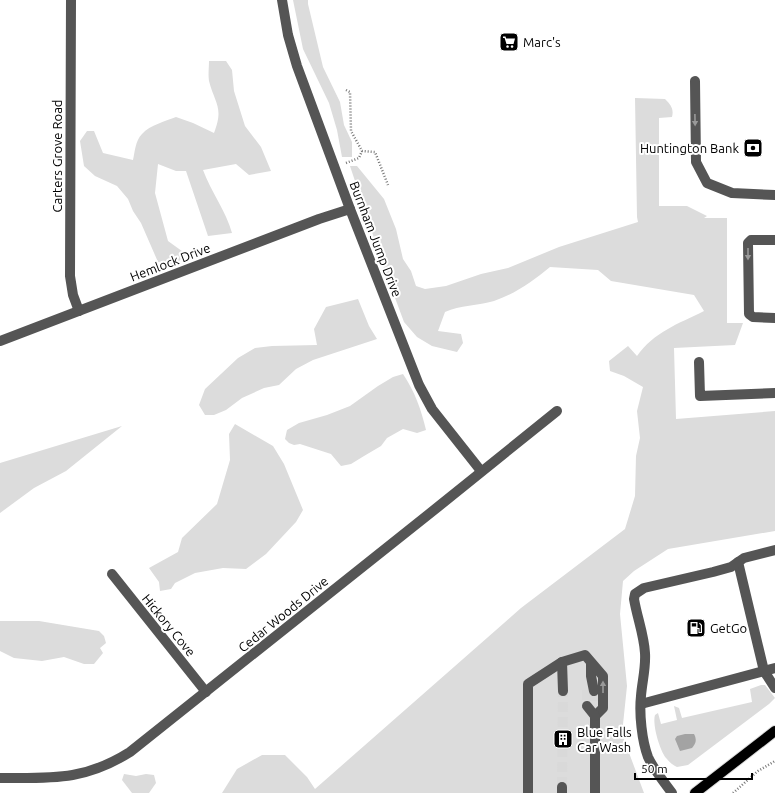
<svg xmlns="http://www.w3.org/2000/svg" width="775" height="793" font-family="Ubuntu,sans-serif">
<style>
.green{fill:#dcdcdc}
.water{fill:#a3a3a3}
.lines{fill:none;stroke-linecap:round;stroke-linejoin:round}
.minor-tunnel{stroke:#d9d9d9;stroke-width:10;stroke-dasharray:10 5;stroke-linecap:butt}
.major-casing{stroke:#dbdbdb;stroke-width:12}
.path{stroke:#777;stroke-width:2.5;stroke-dasharray:1 2;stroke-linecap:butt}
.minor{stroke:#555;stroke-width:10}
.major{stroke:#000;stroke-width:10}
.oneway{fill:#999}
.labels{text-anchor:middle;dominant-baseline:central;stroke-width:4;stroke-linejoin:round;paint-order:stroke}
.poi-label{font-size:13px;fill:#000;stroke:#fff;text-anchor:start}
.street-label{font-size:13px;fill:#000;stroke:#fff}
</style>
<rect width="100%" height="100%" fill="#fff"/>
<g class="green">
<path d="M293,0H308V4L323,67L340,102L344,125L352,142V157H342L337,130L329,103L303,49Z"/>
<path d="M209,61H226L232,70L234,91L245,126L261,147L271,171L249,175L236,164L203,170C211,192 226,211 232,233L208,236L186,171H176L158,164L155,193L168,241L186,254L174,266L158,262L141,223L133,211L128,199L117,186L95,176L84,166L80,141L87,131H94L103,153L133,160C135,152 135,141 142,134C150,125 166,121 176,117L193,123L214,133C224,107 215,104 209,81C208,75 209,67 209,61Z"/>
<path d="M635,98L665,99C671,105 674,109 672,117L659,118V206H687L707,216L704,218H727V323H743L735,345L674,348L676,419L775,411V531L668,549L634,571L623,581L620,614L627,686L622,734L644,793H222L237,769L262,755H285L307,777L315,789L521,608L625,529L635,496L636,456L640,438L637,411L643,387L624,376L610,371L609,361L628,346L637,356C654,332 678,324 704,311L694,295L611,281L598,270L550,267C533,281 515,294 494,301C478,306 460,305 445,312L438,331L461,334L463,343L457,352L432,346L417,337L404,322L385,271L350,166H357L384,199L396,229L403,259L411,271L416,286L425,289L446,286L481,274L508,268L559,247L638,222L637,217Z"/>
<path d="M358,299L369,326L377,339L313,360L296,369L279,385L264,388L242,398L226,410L214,415H205L199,405L205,389L238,358L255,348L272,346L317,345L314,329L326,307Z"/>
<path d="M403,374C415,392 421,409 426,430L417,433L403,429L387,438L381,446L364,456L351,464L341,466L331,454L300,444L294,445L289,443L285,439L287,430L299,423L327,415L350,406L378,386L393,377Z"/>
<path d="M235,424L273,446L284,464L303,510L296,522L266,554L246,569L223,568L195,573L175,583L171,589L160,591L159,582L149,568L178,552L182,538L217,504L230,460L229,434Z"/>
<path d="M122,426L66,471L34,488L0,513V463Z"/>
<path d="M0,621H39L99,631L104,636L106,643L100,648L103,653L94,664H84L64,657L42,661L14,658L0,651Z"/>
<path d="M761,685H765L775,698L769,704L688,765L677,767C673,765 669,762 667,759C660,752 652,724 655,715L658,713L661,724L677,720L674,706L679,708L682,718L752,702L750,689Z"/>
<path d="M124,774L136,776L146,774L154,775L156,783L149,793H132L122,780Z"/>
</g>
<path class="water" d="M685,734H694C697,740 696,743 692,748L680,751L675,739L677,736Z"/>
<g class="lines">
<g class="minor-tunnel">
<path d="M587,690V706"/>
<path d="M594,691V705"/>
<path d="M562,787L563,691"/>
</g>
<g class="major-casing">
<path id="major" d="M695,793L775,731"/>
</g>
<g class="path">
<path d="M346,90L350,92L351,131L362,151L375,152L388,185"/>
<path d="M346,163L359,158L362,151"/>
<path d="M733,793L758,771L775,761"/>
</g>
<g class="minor">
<path d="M71,0L70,276L73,295L79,311"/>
<path d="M282,0L288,35L297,66L350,209L419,385L432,409L481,471"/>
<path d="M695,81L696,162L707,183L732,193L775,195"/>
<path d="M775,240H751L748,243L749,314L753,317L775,318"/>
<path d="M0,341L319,219L350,209"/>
<path d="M699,362L700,396L775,393"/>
<path d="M738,562L764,671L775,688"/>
<path d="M112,574L206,692"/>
<path d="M591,663V676L594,691"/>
<path d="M563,691L562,662L585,655L603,676V708L595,716V793"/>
<path d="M641,704L775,668"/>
<path d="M587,706L595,716"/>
<path d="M0,778C52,778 84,781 130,752L439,506L557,411"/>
<path d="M528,793V684L562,662"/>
<path d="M562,793V787"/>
<path d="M672,793C664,782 654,770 648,757C642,741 639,714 641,696C642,682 646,668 645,653C644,635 637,617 634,599L635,594L644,588L713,572L731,567L744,558L775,550"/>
</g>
<use href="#major" class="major"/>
</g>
<defs><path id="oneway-solid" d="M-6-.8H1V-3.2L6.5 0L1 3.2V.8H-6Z"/></defs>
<g class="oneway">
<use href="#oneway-solid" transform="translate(695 120) rotate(89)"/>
<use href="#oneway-solid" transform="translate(748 254) rotate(90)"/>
<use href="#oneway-solid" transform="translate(603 687) rotate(-90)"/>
</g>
<defs>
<g id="supermarket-square" transform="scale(1)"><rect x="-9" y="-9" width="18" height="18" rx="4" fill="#000" stroke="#fff"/><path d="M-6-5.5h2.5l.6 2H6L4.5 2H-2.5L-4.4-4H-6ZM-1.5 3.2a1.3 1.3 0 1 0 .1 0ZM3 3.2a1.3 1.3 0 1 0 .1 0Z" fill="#fff"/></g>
<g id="bank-square" transform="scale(1)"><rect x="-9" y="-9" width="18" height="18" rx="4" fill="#000" stroke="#fff"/><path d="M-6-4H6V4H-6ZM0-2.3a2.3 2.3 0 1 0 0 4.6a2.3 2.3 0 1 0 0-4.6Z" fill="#fff"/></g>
<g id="fuel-square" transform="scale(1)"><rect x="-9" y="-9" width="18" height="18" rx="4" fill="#000" stroke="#fff"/><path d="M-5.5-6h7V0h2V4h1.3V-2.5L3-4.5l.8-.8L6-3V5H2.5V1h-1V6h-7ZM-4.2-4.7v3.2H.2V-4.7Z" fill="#fff"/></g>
<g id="building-square" transform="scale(1)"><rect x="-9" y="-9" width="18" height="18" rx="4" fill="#000" stroke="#fff"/><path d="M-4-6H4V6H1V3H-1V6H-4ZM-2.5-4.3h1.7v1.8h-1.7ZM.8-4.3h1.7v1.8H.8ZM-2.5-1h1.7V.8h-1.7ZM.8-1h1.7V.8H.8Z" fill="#fff"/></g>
</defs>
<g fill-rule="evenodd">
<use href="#supermarket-square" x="509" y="42"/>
<use href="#bank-square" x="753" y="148"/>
<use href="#fuel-square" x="696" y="628"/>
<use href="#building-square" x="563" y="739"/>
</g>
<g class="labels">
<g class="poi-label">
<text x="523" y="42">Marc's</text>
<text x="739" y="148" text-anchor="end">Huntington Bank</text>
<text x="710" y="628">GetGo</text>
<text x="577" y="732">Blue Falls<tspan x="577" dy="15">Car Wash</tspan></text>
</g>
<g class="street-label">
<text transform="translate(57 156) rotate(-90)">Carters Grove Road</text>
<text transform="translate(376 239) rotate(69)">Burnham Jump Drive</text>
<text transform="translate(170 262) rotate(-21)">Hemlock Drive</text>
<text transform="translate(283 614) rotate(-39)">Cedar Woods Drive</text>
<text transform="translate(169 625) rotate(51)">Hickory Cove</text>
</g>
</g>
<path d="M635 773v6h117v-6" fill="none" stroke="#000000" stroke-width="2"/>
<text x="641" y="773" font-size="12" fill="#000000" stroke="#ffffff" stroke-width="3" paint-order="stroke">50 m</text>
</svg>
